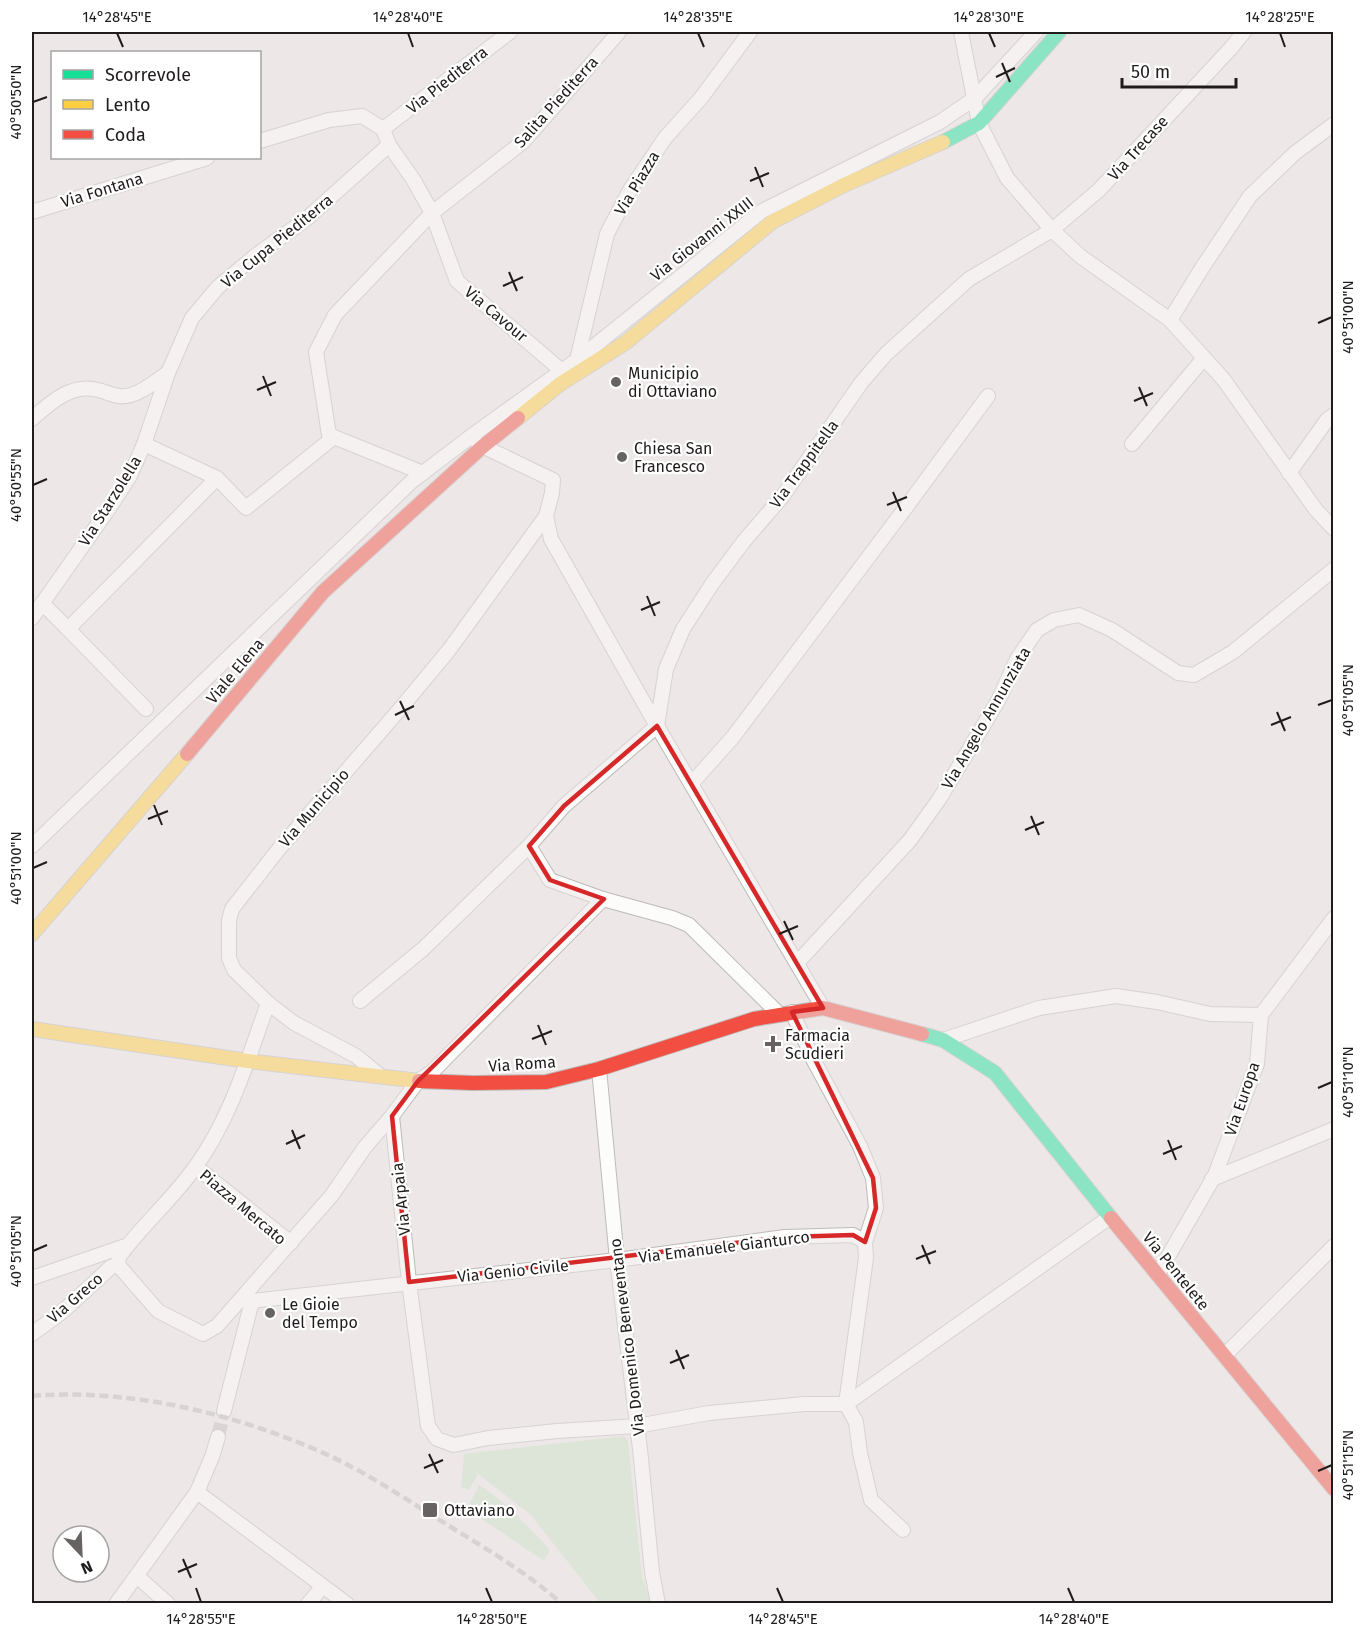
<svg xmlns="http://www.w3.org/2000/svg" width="1365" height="1635" font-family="'Fira Sans',sans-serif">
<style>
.green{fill:#cae2c5}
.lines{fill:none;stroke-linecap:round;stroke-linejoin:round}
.street-tunnel{stroke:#c4bfbe;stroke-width:14;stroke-dasharray:14 7;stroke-linecap:butt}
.street-casing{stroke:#bdbab9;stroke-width:16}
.fast-casing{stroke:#bdbab9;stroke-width:16}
.slow-casing{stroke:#bdbab9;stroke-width:16}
.jam-casing{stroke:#bdbab9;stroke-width:16}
.street{stroke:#fcfcfb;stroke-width:14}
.fast{stroke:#16e098;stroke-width:14}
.slow{stroke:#ffcf43;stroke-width:14}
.jam{stroke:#f24e42;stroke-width:14}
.rail{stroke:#bcbbbb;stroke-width:4.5;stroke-dasharray:9 4.5;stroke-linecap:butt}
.marked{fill:none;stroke:#d62828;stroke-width:4.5;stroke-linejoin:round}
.ticks{fill:none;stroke:#1f1c1b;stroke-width:2}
.poi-dot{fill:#676362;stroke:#fff;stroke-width:2}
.labels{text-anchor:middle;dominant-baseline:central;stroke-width:4.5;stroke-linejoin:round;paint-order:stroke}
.street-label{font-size:16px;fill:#1f1c1b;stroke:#fff}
.poi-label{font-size:16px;fill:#1f1c1b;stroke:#fff;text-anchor:start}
.neatline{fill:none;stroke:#1f1c1b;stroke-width:2}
.ticks-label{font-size:15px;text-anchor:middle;fill:#1f1c1b}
</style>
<rect width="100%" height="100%" fill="#ede8e7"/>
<g class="green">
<path d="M624,1436L628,1441L642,1577L651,1603H600L531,1515L478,1474L469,1490L461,1487L464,1454Z"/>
<path d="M479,1485C507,1503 528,1526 550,1550L544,1561L467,1509Z"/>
</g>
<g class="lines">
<path class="street-tunnel" d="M218,1437L224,1411"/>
<g class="street-casing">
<g id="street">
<path d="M961,32L979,123L1007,178L1052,230L1080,256L1170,320L1224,380L1316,510L1334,529"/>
<path d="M383,129L389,145L413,179L432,213L457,281L562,371"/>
<path d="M383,129L510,32"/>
<path d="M260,141L329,120L362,116L383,129"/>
<path d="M32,212L207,158"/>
<path d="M1170,320L1202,268L1250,196L1295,153L1334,124"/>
<path d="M577,360L607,234L630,190L665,138L701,98L750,32"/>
<path d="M32,419C50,403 71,383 98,390C108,392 116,398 126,396C141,394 155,381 168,373"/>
<path d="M144,444L217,478L68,629L146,709"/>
<path d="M478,444L553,480L552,493L546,516L551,539L657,726L823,1008"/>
<path d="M1132,444L1204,358"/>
<path d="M423,473L329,435L316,352L335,315L432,213L524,141L619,32"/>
<path d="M1289,473L1327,420L1334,415"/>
<path d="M217,478L246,508L334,437"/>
<path d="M42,603L68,629"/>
<path d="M32,618L110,507L130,476L144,444L168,373L192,318L218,287L255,256L305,220L389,145"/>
<path d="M692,783L733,737L904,510L988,396"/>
<path d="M32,846L411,482L470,437L577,360L762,211L940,122L975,98L1036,32"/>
<path d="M529,846L550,880L603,899L672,918L689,925L779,1014"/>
<path d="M798,962L910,840L940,798L998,701L1017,659L1037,630L1054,620L1079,615L1112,630L1178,673L1194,675L1233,652L1334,569"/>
<path d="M360,1001L423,949L529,846L564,806L657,726L666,669L683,629L712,584L744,541L782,497L861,383L886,354L969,279L1052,230L1099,190L1231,48L1244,32"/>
<path d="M268,1003C248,1059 231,1117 196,1166C173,1199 142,1225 119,1257L118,1265L158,1311L203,1334L217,1326L332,1195L365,1147L392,1116L418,1081L432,1072L603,899"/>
<path d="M792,1012L814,1061L860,1146L873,1178L876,1208L865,1242L866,1258L846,1404L856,1422L860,1453L871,1500L903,1530"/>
<path d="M943,1040L1039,1008L1116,996L1157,1002L1210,1014L1261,1015L1334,918"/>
<path d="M599,1069L617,1260L640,1449L652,1572L658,1604"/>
<path d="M379,1075L356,1056L294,1023L268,1003L234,970L229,958V920L232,909L278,850L400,709L449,650L546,516"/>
<path d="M392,1116L409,1282L428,1426L437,1439L454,1445L488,1438L557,1431L637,1426L709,1413L804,1404H846L1110,1217"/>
<path d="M196,1167L291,1243"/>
<path d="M1212,1179L1334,1129"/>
<path d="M1158,1274L1215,1175L1257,1064L1261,1015"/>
<path d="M32,1278L128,1245"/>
<path d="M252,1301L617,1260L785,1237L853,1235L865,1242"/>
<path d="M32,1334L62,1312L111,1267L118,1265"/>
<path d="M1224,1356L1334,1246"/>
<path d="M224,1411L252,1301"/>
<path d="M197,1492L347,1604"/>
<path d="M137,1576L168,1604"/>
<path d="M116,1604L197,1492L212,1457L218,1437"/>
<path d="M308,1604L322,1587"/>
</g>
</g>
<g class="fast-casing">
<g id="fast">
<path d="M943,142L979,123L1059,32"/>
<path d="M922,1034L943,1040L995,1073L1111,1218"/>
</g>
</g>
<g class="slow-casing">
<g id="slow">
<path d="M518,418L560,384L625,343L772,222L844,185L943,142"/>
<path d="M32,934L187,754"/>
<path d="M32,1029L248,1061L419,1081"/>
</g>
</g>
<g class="jam-casing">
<g id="jam">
<path d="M187,754L323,592L482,447L518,418"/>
<path d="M419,1081L473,1083L546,1082L599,1069L754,1019L823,1008L922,1034"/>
<path d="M1111,1218L1334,1489"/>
</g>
</g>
<use href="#street" class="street"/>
<use href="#fast" class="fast"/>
<use href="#slow" class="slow"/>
<use href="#jam" class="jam"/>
<path class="rail" d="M32,1396C131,1388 237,1414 328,1455C369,1474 407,1500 446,1524C486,1549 527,1572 562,1604"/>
</g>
<path d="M0 0H1365V1635H0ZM657,726L823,1008L792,1012L873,1178L876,1208L865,1242L853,1235L785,1237L409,1282L392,1116L418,1081L604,899L550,880L529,846L564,806Z" fill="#ede8e7" fill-opacity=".55" fill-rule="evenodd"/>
<path class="marked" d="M657,726L823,1008L792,1012L873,1178L876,1208L865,1242L853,1235L785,1237L409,1282L392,1116L418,1081L604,899L550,880L529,846L564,806Z"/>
<path class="ticks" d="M117,33L123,47M408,33L413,47M698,33L704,47M989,33L995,47M1280,33L1285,47M1002,63L1010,82M996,77L1015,68M33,102L47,97M755,167L763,187M750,181L769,173M509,272L517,291M503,286L523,277M1318,323L1332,317M263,376L271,396M1139,387L1147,406M257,390L276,382M1134,401L1153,393M33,485L47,479M893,492L901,511M887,505L907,497M647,596L655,616M641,610L660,602M400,701L409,720M1318,705L1332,700M1277,712L1285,731M395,715L414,706M1271,725L1291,717M154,805L162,825M1031,816L1039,835M148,819L168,811M1025,830L1044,822M33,868L47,862M784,921L793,940M779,934L798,926M538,1025L546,1045M532,1039L552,1031M1318,1088L1332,1082M292,1130L300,1149M1168,1140L1176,1160M286,1144L305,1135M1163,1154L1182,1146M922,1245L930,1264M33,1251L47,1245M916,1259L936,1251M676,1350L684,1369M670,1363L689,1355M429,1454L438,1473M424,1468L443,1460M1318,1471L1332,1465M183,1559L191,1578M178,1572L197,1564M196,1588L201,1602M486,1588L492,1602M777,1588L783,1602M1068,1588L1074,1602"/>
<g class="poi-dot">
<circle cx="616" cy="382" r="6"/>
<circle cx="622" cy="457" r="6"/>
<path d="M770 1035h6v6h6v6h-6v6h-6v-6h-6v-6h6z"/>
<circle cx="270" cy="1313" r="6"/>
<rect x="422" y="1502" width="16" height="16" rx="3"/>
</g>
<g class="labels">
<g class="street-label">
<text transform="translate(447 80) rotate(-38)">Via Piediterra</text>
<text transform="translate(556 102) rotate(-48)">Salita Piediterra</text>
<text transform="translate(1138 148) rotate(-48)">Via Trecase</text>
<text transform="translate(637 183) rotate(-59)">Via Piazza</text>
<text transform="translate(102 190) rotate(-17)">Via Fontana</text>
<text transform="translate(702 239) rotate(-38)">Via Giovanni XXIII</text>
<text transform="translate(277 241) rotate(-39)">Via Cupa Piediterra</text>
<text transform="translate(496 314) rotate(40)">Via Cavour</text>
<text transform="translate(804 464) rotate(-54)">Via Trappitella</text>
<text transform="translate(110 501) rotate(-58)">Via Starzolella</text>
<text transform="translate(235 671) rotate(-50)">Viale Elena</text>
<text transform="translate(986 718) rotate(-60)">Via Angelo Annunziata</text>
<text transform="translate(314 808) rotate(-49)">Via Municipio</text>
<text transform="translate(522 1064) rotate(-4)">Via Roma</text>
<text transform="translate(1242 1099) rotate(-71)">Via Europa</text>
<text transform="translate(401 1199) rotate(-96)">Via Arpaia</text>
<text transform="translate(243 1207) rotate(40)">Piazza Mercato</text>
<text transform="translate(724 1247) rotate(-7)">Via Emanuele Gianturco</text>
<text transform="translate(513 1271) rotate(-6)">Via Genio Civile</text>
<text transform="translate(1176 1271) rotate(51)">Via Pentelete</text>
<text transform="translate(75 1298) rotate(-41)">Via Greco</text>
<text transform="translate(627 1337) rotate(-97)">Via Domenico Beneventano</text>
</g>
<g class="poi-label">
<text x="628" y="373">Municipio<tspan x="628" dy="18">di Ottaviano</tspan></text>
<text x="634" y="448">Chiesa San<tspan x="634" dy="18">Francesco</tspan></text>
<text x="785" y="1035">Farmacia<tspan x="785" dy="18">Scudieri</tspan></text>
<text x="282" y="1304">Le Gioie<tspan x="282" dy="18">del Tempo</tspan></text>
<text x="444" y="1510">Ottaviano</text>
</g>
</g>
<rect width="1365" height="1635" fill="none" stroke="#ffffff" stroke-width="66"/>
<rect x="51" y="51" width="210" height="108" fill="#ffffff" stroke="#a5a4a4" stroke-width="1.5"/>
<rect x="63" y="70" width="30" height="9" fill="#16e098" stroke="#a5a4a4" stroke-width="1.5"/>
<text x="105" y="81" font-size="18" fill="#1f1c1b">Scorrevole</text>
<rect x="63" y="100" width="30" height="9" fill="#ffcf43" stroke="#a5a4a4" stroke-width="1.5"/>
<text x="105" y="111" font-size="18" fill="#1f1c1b">Lento</text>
<rect x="63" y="130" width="30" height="9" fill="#f24e42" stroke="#a5a4a4" stroke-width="1.5"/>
<text x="105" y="141" font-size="18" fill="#1f1c1b">Coda</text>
<g transform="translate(81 1554) rotate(157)"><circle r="28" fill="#ffffff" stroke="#a5a4a4" stroke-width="1.5"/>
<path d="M0-4.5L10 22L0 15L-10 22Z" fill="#676362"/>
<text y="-9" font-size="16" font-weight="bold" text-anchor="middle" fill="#1f1c1b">N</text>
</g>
<path d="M1122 78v9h114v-9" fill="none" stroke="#1f1c1b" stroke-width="3"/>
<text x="1131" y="78" font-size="18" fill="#1f1c1b" stroke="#ffffff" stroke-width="4.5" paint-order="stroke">50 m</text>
<rect x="33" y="33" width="1299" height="1569" class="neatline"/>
<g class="ticks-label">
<text x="117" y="22">14°28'45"E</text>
<text x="408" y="22">14°28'40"E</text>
<text x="698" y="22">14°28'35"E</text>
<text x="989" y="22">14°28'30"E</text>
<text x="1280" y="22">14°28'25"E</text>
<text transform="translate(16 102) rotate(-90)" y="5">40°50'50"N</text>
<text transform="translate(1348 317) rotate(-90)" y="5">40°51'00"N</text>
<text transform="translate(16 485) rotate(-90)" y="5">40°50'55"N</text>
<text transform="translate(1348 700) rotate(-90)" y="5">40°51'05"N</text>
<text transform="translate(16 868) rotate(-90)" y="5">40°51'00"N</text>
<text transform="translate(1348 1082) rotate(-90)" y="5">40°51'10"N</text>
<text transform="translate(16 1251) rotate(-90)" y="5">40°51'05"N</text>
<text transform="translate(1348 1465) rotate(-90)" y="5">40°51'15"N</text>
<text x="201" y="1624">14°28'55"E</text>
<text x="492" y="1624">14°28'50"E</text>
<text x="783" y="1624">14°28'45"E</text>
<text x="1074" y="1624">14°28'40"E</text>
</g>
</svg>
